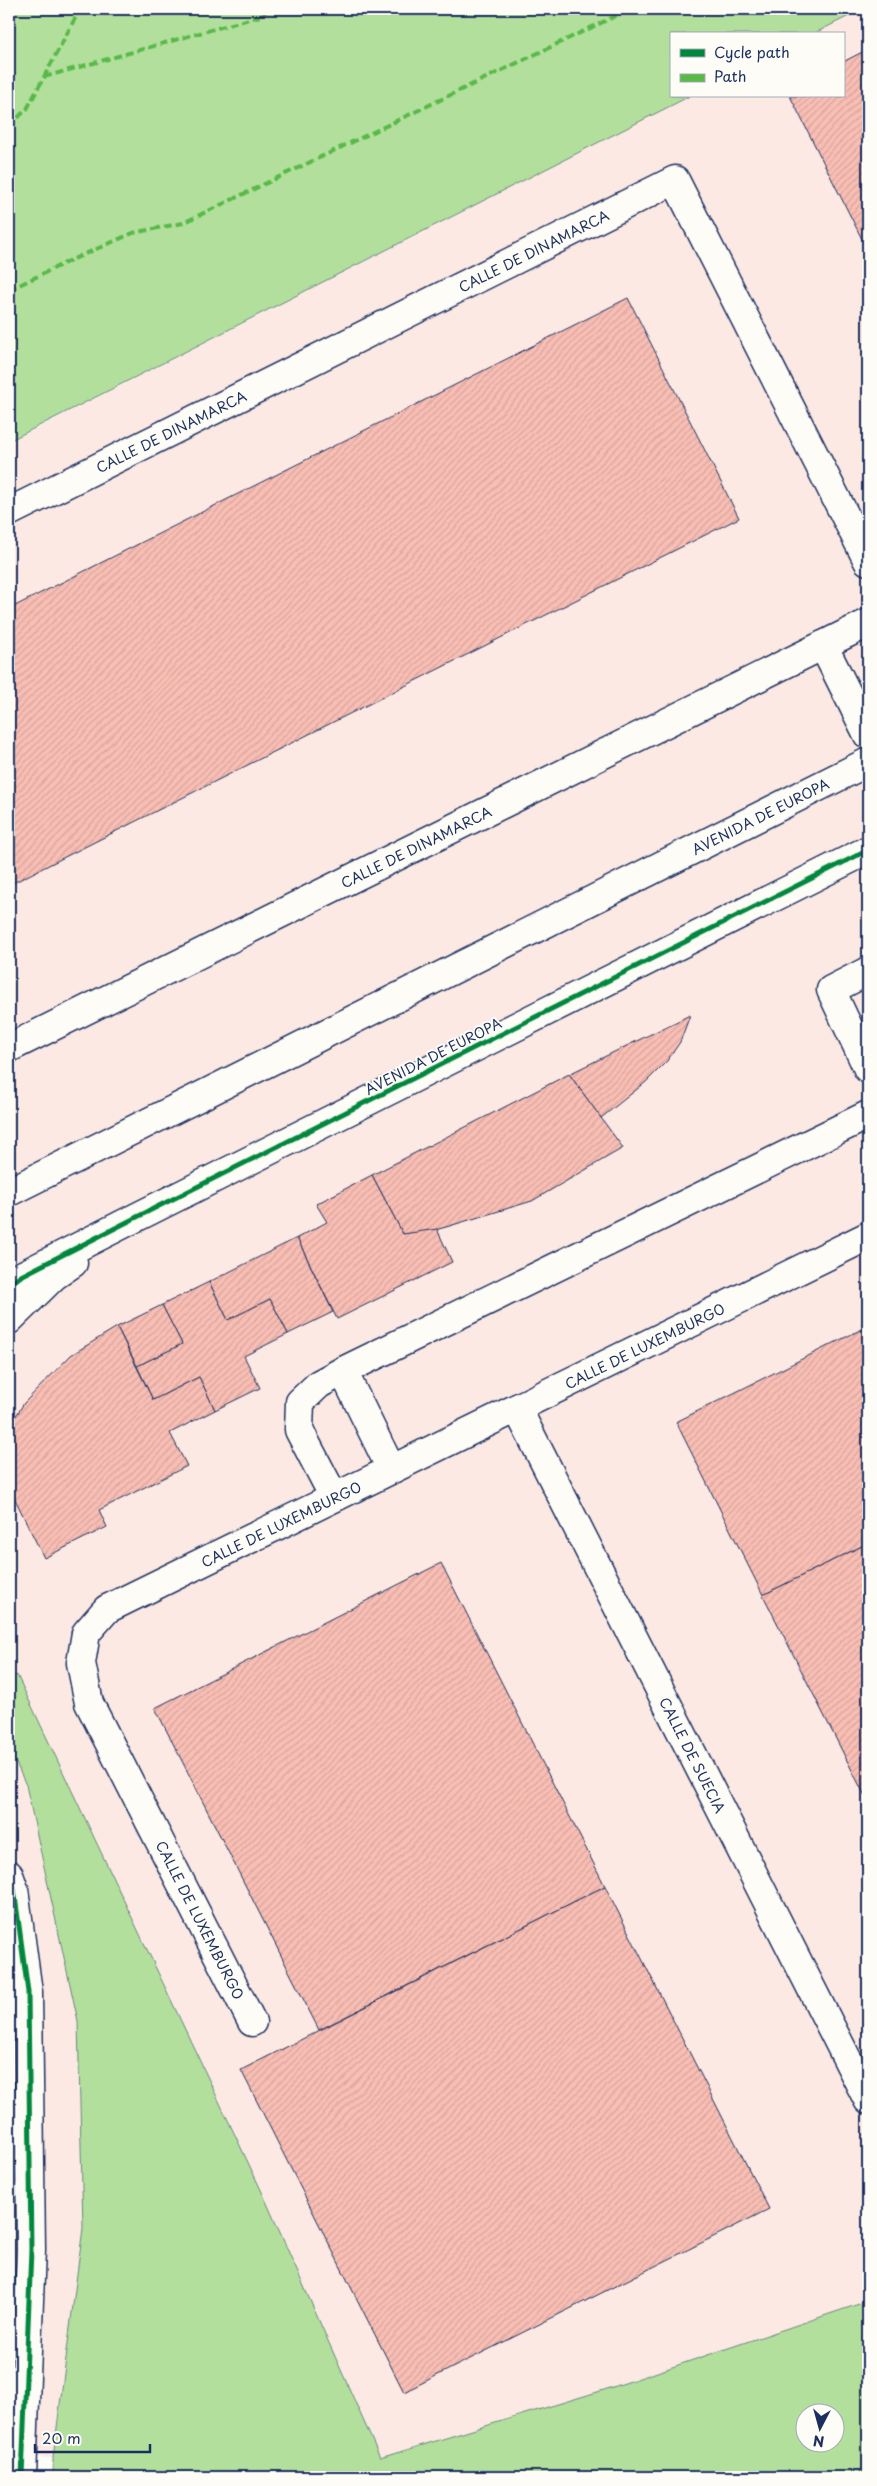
<svg xmlns="http://www.w3.org/2000/svg" width="877" height="2486" font-family="'Playpen Sans',sans-serif">
<style>
.built{fill:#fce9e3}
.grass{fill:#b3df9d;stroke:#67877e;fill-rule:evenodd}
.building{fill:url(#building-hatch);stroke:#1b2f5e}
.lines{fill:none;stroke-linecap:round;stroke-linejoin:round}
.minor-casing{stroke:#1b2f5e;stroke-width:31}
.minor{stroke:#fdfcf7;stroke-width:28}
.quiet{stroke:#58b947;stroke-width:4;stroke-dasharray:8 4;stroke-linecap:butt}
.cycleway-casing{stroke:#fdfcf7;stroke-width:8}
.cycleway{stroke:#00873e;stroke-width:5}
.labels{text-anchor:middle;dominant-baseline:central;stroke-width:4;stroke-linejoin:round;paint-order:stroke}
.street-label{font-size:14px;fill:#1b2f5e;stroke:#fdfcf7}
</style>
<defs>
<pattern id="building-hatch" width="6" height="6" patternUnits="userSpaceOnUse" patternTransform="scale(1.25)"><rect width="6" height="6" fill="#f9beb4"/><path d="M-1 1l2-2M0 6l6-6M5 7l2-2" fill="none" stroke="#d5a49d"/></pattern>
</defs>
<rect width="100%" height="100%" fill="#fdfcf7"/>
<filter id="ink" filterUnits="userSpaceOnUse"><feTurbulence type="fractalNoise" baseFrequency=".02" numOctaves="2"/><feDisplacementMap in="SourceGraphic" scale="10" xChannelSelector="R" yChannelSelector="G"/><feConvolveMatrix kernelMatrix="1 2 1 2 8 2 1 2 1" color-interpolation-filters="sRGB"/></filter>
<g filter="url(#ink)">
<path class="built" d="M863,9H868V2301L604,2390L380,2458H53L9,2456V442L690,96H843V34H813Z"/>
<g class="grass">
<path d="M9,9H863L813,34H671V96H690L9,441Z"/>
<path d="M17,1675L262,2192L380,2458L604,2390L868,2301V2477H53V2458L83,2228L78,2021L26,1785L9,1748V1678ZM804,2414H834V2444H804Z"/>
</g>
<g class="building">
<path d="M868,49V251L790,96H843V62Z"/>
<path d="M628,298L739,518L9,885V609Z"/>
<path d="M690,1015L680,1042L667,1061L646,1082L601,1118L569,1074Z"/>
<path d="M569,1074L623,1148L532,1201L446,1227L424,1233L403,1234L372,1175Z"/>
<path d="M372,1175L403,1234L437,1229L452,1262L337,1319L297,1238L327,1222L316,1204Z"/>
<path d="M297,1238L333,1312L288,1334L270,1299L228,1320L209,1282Z"/>
<path d="M209,1282L228,1320L270,1299L288,1334L244,1356L260,1388L215,1410L199,1377L153,1400L137,1366L182,1344L162,1305Z"/>
<path d="M162,1305L182,1344L137,1366L117,1327Z"/>
<path d="M868,1326V1543L763,1595L676,1422Z"/>
<path d="M117,1327L153,1400L199,1377L215,1410L170,1433L187,1466L99,1510L107,1527L44,1558L9,1487V1427L24,1403L71,1355Z"/>
<path d="M868,1543V1802L763,1595Z"/>
<path d="M441,1563L605,1886L319,2030L155,1708Z"/>
<path d="M605,1886L769,2209L404,2392L241,2070Z"/>
</g>
<g class="lines">
<g class="minor-casing">
<g id="minor">
<path id="s1" d="M9,512L675,180L868,561"/>
<path d="M823,645L868,735"/>
<path d="M868,971L831,990L868,1069"/>
<path id="s2" d="M9,1048L868,623"/>
<path id="s3" d="M9,1192L868,762"/>
<path d="M9,1285L21,1276L137,1217L868,850"/>
<path d="M9,1320L54,1276L73,1263"/>
<path d="M343,1371L868,1115"/>
<path id="s4" d="M517,1408L868,2100"/>
<path d="M334,1497L299,1430L300,1402L319,1384L343,1371L391,1469"/>
<path d="M9,1875L14,1889L28,1992L31,2250L22,2477"/>
<path id="s5" d="M252,2022L89,1703L81,1663L86,1633L107,1609L868,1236"/>
</g>
</g>
<use href="#minor" class="minor"/>
<g class="quiet">
<path d="M44,77L260,16L268,9"/>
<path d="M9,126L27,109L80,9"/>
<path d="M9,290L69,261L133,233L183,223L630,9"/>
</g>
<g class="cycleway-casing">
<g id="cycleway">
<path d="M9,1285L21,1276L137,1217L868,850"/>
<path d="M9,1875L14,1889L28,1992L31,2250L22,2477"/>
</g>
</g>
<use href="#cycleway" class="cycleway"/>
</g>
</g>
<g class="labels">
<g class="street-label">
<text stroke="none"><textPath href="#s1" startOffset="586">CALLE DE DINAMARCA</textPath></text>
<text stroke="none"><textPath href="#s1" startOffset="181">CALLE DE DINAMARCA</textPath></text>
<text stroke="none"><textPath href="#s3" startOffset="840">AVENIDA DE EUROPA</textPath></text>
<text stroke="none"><textPath href="#s2" startOffset="454">CALLE DE DINAMARCA</textPath></text>
<text transform="translate(433 1056) rotate(-27)">AVENIDA DE EUROPA</text>
<text stroke="none"><textPath href="#s5" startOffset="1060">CALLE DE LUXEMBURGO</textPath></text>
<text stroke="none"><textPath href="#s5" startOffset="655">CALLE DE LUXEMBURGO</textPath></text>
<text stroke="none"><textPath href="#s4" startOffset="389">CALLE DE SUECIA</textPath></text>
<text transform="translate(200 1920) rotate(63)">CALLE DE LUXEMBURGO</text>
</g>
</g>
<rect width="877" height="2486" fill="none" stroke="#fdfcf7" stroke-width="30"/>
<rect x="15" y="15" width="847" height="2456" fill="none" stroke="#1b2f5e" stroke-width="2" filter="url(#ink)"/>
<rect x="670" y="32" width="175" height="65" fill="#fdfcf7" stroke="#a3aaba"/>
<rect x="680" y="49" width="25" height="8" fill="#00873e" stroke="#a3aaba"/>
<text x="714" y="58" font-size="15" fill="#1b2f5e">Cycle path</text>
<rect x="680" y="74" width="25" height="8" fill="#58b947" stroke="#a3aaba"/>
<text x="714" y="82" font-size="15" fill="#1b2f5e">Path</text>
<g transform="translate(820 2428) rotate(186)"><circle r="24" fill="#fdfcf7" stroke="#a3aaba"/>
<path d="M0-4L9 19L0 12L-9 19Z" fill="#1b2f5e"/>
<text y="-8" font-size="14" font-weight="bold" text-anchor="middle" fill="#1b2f5e">N</text>
</g>
<path d="M35 2444v8h115v-8" fill="none" stroke="#1b2f5e" stroke-width="2.5"/>
<text x="42" y="2444" font-size="15" fill="#1b2f5e" stroke="#fdfcf7" stroke-width="4" paint-order="stroke">20 m</text>
</svg>
